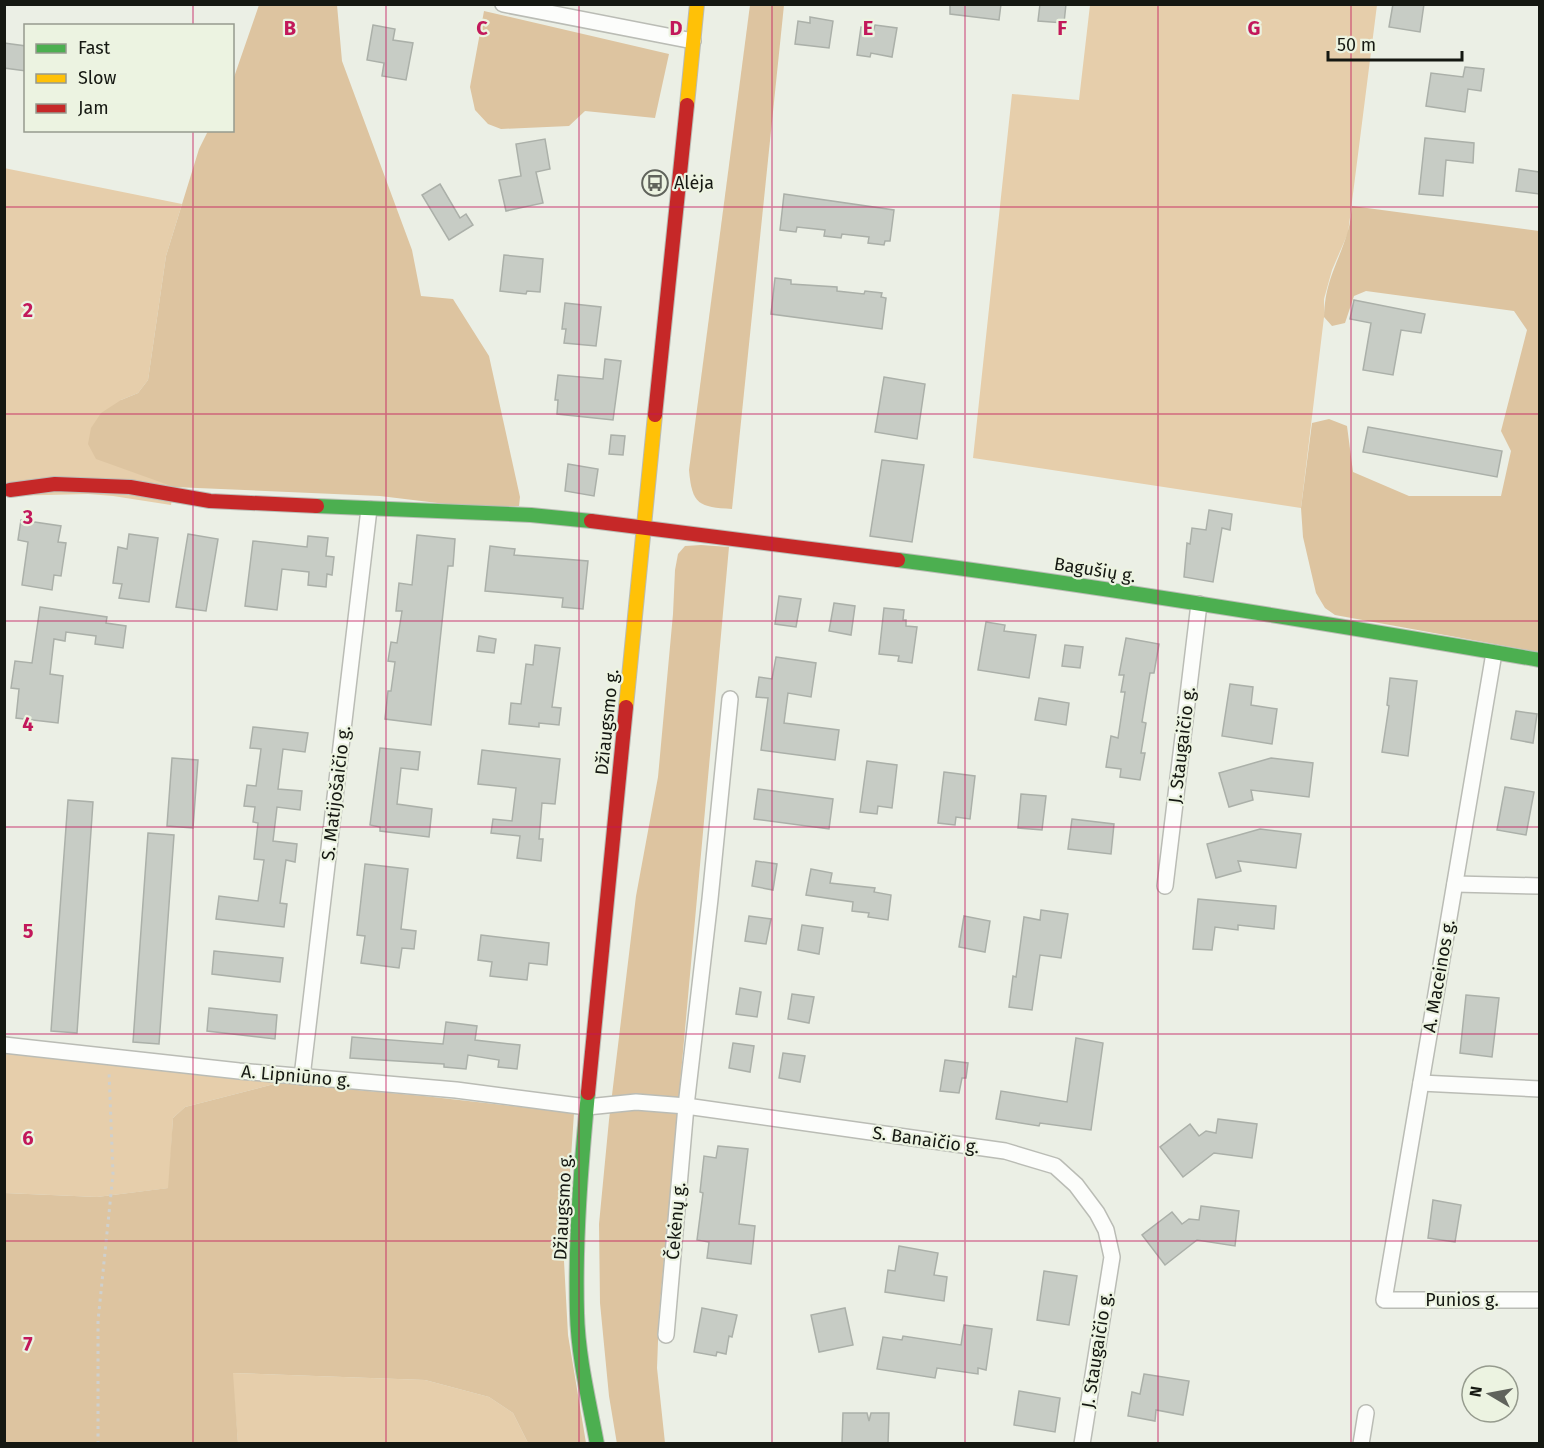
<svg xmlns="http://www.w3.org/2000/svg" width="1544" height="1448" font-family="'Fira Sans',sans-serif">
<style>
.green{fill:#e6ceab}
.forest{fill:#ddc4a0}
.building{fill:#c7ccc5;stroke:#abb0a9;stroke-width:1.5}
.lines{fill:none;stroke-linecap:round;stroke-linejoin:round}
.street-casing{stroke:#babcb5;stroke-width:18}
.fast-casing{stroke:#babcb5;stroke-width:16}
.slow-casing{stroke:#babcb5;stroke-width:16}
.jam-casing{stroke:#babcb5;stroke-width:16}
.path{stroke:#cfd0cd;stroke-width:3;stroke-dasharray:3 4.5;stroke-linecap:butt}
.street{stroke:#fcfdfb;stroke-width:15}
.fast{stroke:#4caf50;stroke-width:14}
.slow{stroke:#ffc107;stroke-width:14}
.jam{stroke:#c62828;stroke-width:14}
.grid{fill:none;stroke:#c2185b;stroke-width:1.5;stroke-opacity:0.55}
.labels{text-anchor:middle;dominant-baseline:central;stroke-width:4.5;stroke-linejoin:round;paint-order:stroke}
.poi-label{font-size:18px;fill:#151812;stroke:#ecf3e1;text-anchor:start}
.street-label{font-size:18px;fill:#151812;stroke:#ecf3e1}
.grid-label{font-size:20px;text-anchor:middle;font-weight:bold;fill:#c2185b;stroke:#ecf3e1;stroke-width:4.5;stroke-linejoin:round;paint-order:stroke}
</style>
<rect width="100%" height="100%" fill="#ebefe5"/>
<g class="green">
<path d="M1090,5H1377L1348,233L1332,270L1324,299V317L1301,508L973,458L1012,94L1079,100Z"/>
<path d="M4,168L182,204L166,256L148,380L138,393L121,400L174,487L171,505L113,496L88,494L5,496Z"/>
<path d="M5,1051L278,1083L185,1107L173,1118L169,1188L97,1197L5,1193Z"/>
<path d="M232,1373L425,1380L489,1397L513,1413L528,1443H238Z"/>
</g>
<g class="forest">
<path d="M259,5H337L342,61L412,250L421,296L453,299L489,356L520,497L519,506L479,508L380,496L174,487L96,459L88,444L91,428L101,413L121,400L138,393L148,380L166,256L199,149L208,131L232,130L233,80Z"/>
<path d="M750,5H784L732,509C699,507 692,505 689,470Z"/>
<path d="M484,11L669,54L655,118L585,111L569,126L501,129L488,124L475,110L470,87Z"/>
<path d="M1352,206L1539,231V652L1335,615L1325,608L1316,593L1303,537L1301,508L1312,423L1329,419L1347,426L1353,472L1409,496H1501L1511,451L1501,431L1527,330L1514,311L1366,291L1354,296L1345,323L1332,326L1324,317C1325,281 1337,266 1347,234C1350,226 1351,215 1352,206Z"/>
<path d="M701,545L729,547L659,1315L657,1368L665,1443L617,1444L609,1396L600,1303L599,1224L609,1120L636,896L658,777L673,614L675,570L678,554L685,546Z"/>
<path d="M278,1083L424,1096L574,1113L564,1261L568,1335L586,1443H528L513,1413L489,1397L425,1380L233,1373L238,1443L5,1444V1193L97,1197L168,1188L173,1118L185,1107Z"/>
</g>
<g class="building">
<path d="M950,4H1001L999,20L950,14Z"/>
<path d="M1040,4H1066L1064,23L1038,21Z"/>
<path d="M1393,4H1424L1420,32L1389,27Z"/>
<path d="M810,17L833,21L829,48L795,44L798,21L810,23Z"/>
<path d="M373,25L395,29L393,40L413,43L406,80L382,76L384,63L367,60Z"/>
<path d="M875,25L897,28L892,57L871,53L870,57L857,55L861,27L874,29Z"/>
<path d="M4,43L26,46V71L4,68Z"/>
<path d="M1465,67L1484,69L1481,91L1468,89L1465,112L1426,106L1431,73L1463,77Z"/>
<path d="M1425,138L1474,143L1473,163L1446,160L1443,196L1419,194Z"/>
<path d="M545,139L550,169L536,172L543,203L506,211L499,180L521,176L516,144Z"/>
<path d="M1519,169L1539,172V194L1516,191Z"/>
<path d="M440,184L460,218L466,214L473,225L449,240L422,195Z"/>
<path d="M784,194L894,210L890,241H885L884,245L868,243L869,237L842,234L841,238L824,236L825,230L797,227L796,232L780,230Z"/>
<path d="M504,255L543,259L540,292L527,291L526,294L500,291Z"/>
<path d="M775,278L791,280V284L837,287V291L864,294L865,291L882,293L881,297L886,298L882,329L771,314Z"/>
<path d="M1354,300L1425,314L1421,333L1401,330L1393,375L1363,370L1371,323L1350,319Z"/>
<path d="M565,303L601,307L596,346L564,343L566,329H562Z"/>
<path d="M605,359L621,361L613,420L557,414L558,400H555L558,375L603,379Z"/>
<path d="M884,377L925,384L917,439L875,432Z"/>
<path d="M1368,427L1502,451L1497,477L1363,452Z"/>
<path d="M611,435L625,436L623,455L609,454Z"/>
<path d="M882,460L924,465L912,542L870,536Z"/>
<path d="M568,464L598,469L594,496L565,491Z"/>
<path d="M1209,510L1232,514L1230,530L1222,528L1213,582L1184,577L1187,543L1190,544L1192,528L1206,530Z"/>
<path d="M21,520L61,526L58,542L66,543L61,576L54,575L52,590L22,585L28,542L18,540Z"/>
<path d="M129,534L158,538L149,602L119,598L122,584L113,583L118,547L127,549Z"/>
<path d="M188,534L218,539L206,611L176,607Z"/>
<path d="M417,535L455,539L453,566H448L431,725L385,719L388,691H391L395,662L388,661L391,642L397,643L402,611H396L399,583L412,585Z"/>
<path d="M308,536L328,538L326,556L334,557L332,575L327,574L326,587L308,585L309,572L282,569L277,610L245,606L253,541L307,547Z"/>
<path d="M490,546L515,549L514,555L588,561L583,609L562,607L563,598L485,591Z"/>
<path d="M779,596L801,599L796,627L775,624Z"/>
<path d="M834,603L855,606L851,635L829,631Z"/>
<path d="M40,607L107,617L106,623L126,626L123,648L95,644L96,636L66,632L65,641L54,639L50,674L63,676L58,723L16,718L19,689L11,688L15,661L32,663Z"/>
<path d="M884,608L904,610L903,620H906V626L917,627L912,663L898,661L899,656L879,654Z"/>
<path d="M986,622L1005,625L1004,631L1036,635L1029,678L978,670Z"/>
<path d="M479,636L496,639L494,653L477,651Z"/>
<path d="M1126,638L1159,644L1154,673H1150L1142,722L1146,723L1141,753H1145L1140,780L1120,777L1121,769L1106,767L1111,736L1118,738L1125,692H1121L1124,675H1119Z"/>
<path d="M535,645L560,648L552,707L561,708L559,725L539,723V727L509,724L511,703L521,704L526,664L533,665Z"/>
<path d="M1065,645L1083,647L1080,668L1062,666Z"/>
<path d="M776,657L816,663L811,697L788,693L784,723L839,730L835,760L761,750L768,698L756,697L759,677L772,679Z"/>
<path d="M1390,678L1417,681L1408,756L1382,752L1389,706L1387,705Z"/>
<path d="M1230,684L1253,687L1251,705L1277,709L1272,744L1222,736Z"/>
<path d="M1039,698L1069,703L1066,725L1035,720Z"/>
<path d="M1516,711L1537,714L1533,743L1511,739Z"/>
<path d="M253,727L308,733L305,752L283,749L278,789L302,791L300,810L277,807L273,841L297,844L295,862L286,860L280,903L287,904L284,927L216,919L219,896L258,901L264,860L254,859L258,823L253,822L255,807L244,806L247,785L256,786L261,749L250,748Z"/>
<path d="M380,748L420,752L418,770L401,768L397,804L432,809L429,837L380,831V827L370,825Z"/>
<path d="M482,750L560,759L555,804L542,803L539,839H543L541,861L517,858L520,836L491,833L493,819L512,821L516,788L478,784Z"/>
<path d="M172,758L198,760L193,828L167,826Z"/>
<path d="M1271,758L1313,763L1309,797L1251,790L1253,800L1229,807L1219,773Z"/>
<path d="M867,761L897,765L892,808L878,806L877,814L860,812Z"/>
<path d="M944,772L975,776L970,819L956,817L955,825L938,823Z"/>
<path d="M1505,787L1534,792L1526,835L1497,830Z"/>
<path d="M758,789L833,799L829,829L754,819Z"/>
<path d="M1021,794L1046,796L1042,830L1018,828Z"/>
<path d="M68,800L93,802L77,1033L51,1031Z"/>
<path d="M1072,819L1114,824L1111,854L1068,849Z"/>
<path d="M1260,829L1301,834L1296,868L1238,861L1241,871L1216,878L1207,844Z"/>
<path d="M148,833L174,835L159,1044L133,1042Z"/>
<path d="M756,861L777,864L773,890L752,886Z"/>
<path d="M365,864L408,869L401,929L416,931L414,949L402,948L399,968L361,963L365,936L357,935Z"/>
<path d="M811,869L832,873L830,883L875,888L874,892L891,895L888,920L868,917L869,913L852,911L853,902L806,895Z"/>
<path d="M1198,899L1276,906L1274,929L1238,925V930L1215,927L1212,950L1193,949Z"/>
<path d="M1041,910L1068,914L1061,958L1040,955L1032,1010L1009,1007L1013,976L1016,977L1024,917L1040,920Z"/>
<path d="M749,916L771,919L766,944L745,941Z"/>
<path d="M964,916L990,921L985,952L959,947Z"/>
<path d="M802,925L823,928L819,954L798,950Z"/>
<path d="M481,935L549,943L547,965L529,963L527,980L490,976L492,962L478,960Z"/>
<path d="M214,951L283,958L280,982L212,974Z"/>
<path d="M740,988L761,992L757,1017L736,1014Z"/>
<path d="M792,994L814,997L809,1023L788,1019Z"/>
<path d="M1466,995L1499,998L1492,1057L1460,1053Z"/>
<path d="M209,1008L277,1015L275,1039L207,1031Z"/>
<path d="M446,1022L477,1026L475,1040L520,1045L517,1069L498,1067L499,1060L468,1055L466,1069L444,1067V1064L350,1058L352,1037L443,1044Z"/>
<path d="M1076,1038L1103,1043L1091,1130L1040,1123L1039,1126L996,1119L1001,1091L1067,1102Z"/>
<path d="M733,1043L754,1046L750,1072L729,1068Z"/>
<path d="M783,1053L805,1056L800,1082L779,1078Z"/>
<path d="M945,1060L968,1063L966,1078H962L959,1093L940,1091Z"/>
<path d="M1218,1119L1257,1124L1252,1158L1214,1153L1183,1177L1160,1147L1190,1124L1199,1136L1206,1131L1216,1133Z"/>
<path d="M718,1146L748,1149L739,1224L755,1226L751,1264L707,1258L709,1242L697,1240L703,1193L700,1192L704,1156L716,1158Z"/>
<path d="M1433,1200L1461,1205L1455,1242L1428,1238Z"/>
<path d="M1201,1206L1239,1211L1235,1246L1197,1240L1165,1265L1142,1235L1172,1212L1182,1224L1189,1219L1199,1220Z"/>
<path d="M899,1246L938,1253L934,1275L947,1277L944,1301L885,1292L888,1270L895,1271Z"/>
<path d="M1044,1271L1077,1276L1069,1325L1037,1320Z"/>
<path d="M702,1308L737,1315L732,1337L729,1336L726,1354L717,1352L716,1356L694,1352Z"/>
<path d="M845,1308L853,1345L819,1352L811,1315Z"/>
<path d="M964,1325L992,1329L986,1370L978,1368V1374L937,1368L935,1378L877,1369L883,1337L902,1340L903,1336L961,1345Z"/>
<path d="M1144,1374L1189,1381L1183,1415L1156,1410L1155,1421L1128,1416L1132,1392L1140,1394Z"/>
<path d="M1019,1391L1060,1398L1055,1432L1014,1425Z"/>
<path d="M843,1413H867L869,1421L871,1413H889L888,1443H842Z"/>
</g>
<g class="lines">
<g class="street-casing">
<g id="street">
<path d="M503,4L693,41"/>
<path d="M1494,653L1384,1300H1540"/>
<path d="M1455,884L1540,886"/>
<path d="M1165,886L1199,604"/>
<path d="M4,1045L239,1071L456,1090L587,1107L636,1102L686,1106L1005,1151L1055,1166L1076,1185L1097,1213L1106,1230L1112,1257L1082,1444"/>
<path d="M302,1077L369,509"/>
<path d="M1421,1083L1540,1089"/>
<path d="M666,1335L686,1106L710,899L730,699"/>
<path d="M1361,1444L1366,1413"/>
</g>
</g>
<g class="fast-casing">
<g id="fast">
<path d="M317,506L531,515L591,521"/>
<path d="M898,560C1113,588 1326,623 1540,660"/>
<path d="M588,1093C581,1166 575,1240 577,1313C578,1357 589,1401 597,1444"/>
</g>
</g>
<g class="slow-casing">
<g id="slow">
<path d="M687,105L697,4"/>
<path d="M626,707L655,415"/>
</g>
</g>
<g class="jam-casing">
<g id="jam">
<path d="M655,415L687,105"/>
<path d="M10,490L55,484L130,487L210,501L317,506"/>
<path d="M591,521L898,560"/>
<path d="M588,1093L626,707"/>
</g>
</g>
<path class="path" d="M98,1444V1321L113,1174L109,1071"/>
<use href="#street" class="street"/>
<use href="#fast" class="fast"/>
<use href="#slow" class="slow"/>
<use href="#jam" class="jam"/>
</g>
<path class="grid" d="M193,4V26M386,4V1444M579,4V1444M772,4V1444M965,4V1444M1158,4V1444M1351,4V1444M193,130V1444M4,207H1540M4,414H1540M4,621H1540M4,827H1540M4,1034H1540M4,1241H1540"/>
<defs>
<g id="bus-ring" transform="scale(1.35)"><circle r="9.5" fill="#ecf3e1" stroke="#60635c" stroke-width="1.5"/><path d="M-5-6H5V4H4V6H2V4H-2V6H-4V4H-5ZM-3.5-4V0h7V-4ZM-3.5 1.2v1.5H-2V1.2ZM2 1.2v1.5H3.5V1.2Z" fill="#60635c"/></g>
</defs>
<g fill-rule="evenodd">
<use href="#bus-ring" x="655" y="183"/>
</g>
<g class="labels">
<g class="poi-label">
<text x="674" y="183">Alėja</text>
</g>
<g class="street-label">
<text transform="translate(1095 570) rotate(9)">Bagušių g.</text>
<text transform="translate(607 722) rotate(-84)">Džiaugsmo g.</text>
<text transform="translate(1182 745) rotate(-83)">J. Staugaičio g.</text>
<text transform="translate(336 793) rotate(-83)">S. Matijošaičio g.</text>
<text transform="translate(1439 976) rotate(-80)">A. Maceinos g.</text>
<text transform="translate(296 1076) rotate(5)">A. Lipniūno g.</text>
<text transform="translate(926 1140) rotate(8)">S. Banaičio g.</text>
<text transform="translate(563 1207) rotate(-87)">Džiaugsmo g.</text>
<text transform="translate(676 1221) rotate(-85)">Čekėnų g.</text>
<text x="1462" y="1300">Punios g.</text>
<text transform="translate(1097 1350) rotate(-81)">J. Staugaičio g.</text>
</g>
</g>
<g class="grid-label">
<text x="290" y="35">B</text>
<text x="482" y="35">C</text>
<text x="676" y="35">D</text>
<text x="868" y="35">E</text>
<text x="1062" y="35">F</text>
<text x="1254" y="35">G</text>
<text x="28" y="317">2</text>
<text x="28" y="524">3</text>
<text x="28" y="731">4</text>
<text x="28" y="938">5</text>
<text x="28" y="1145">6</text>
<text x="28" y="1351">7</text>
</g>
<rect width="1544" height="1448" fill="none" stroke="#151812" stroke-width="12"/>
<rect x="24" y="24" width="210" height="108" fill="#ecf3e1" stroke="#969b8e" stroke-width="1.5"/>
<rect x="36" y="44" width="30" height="9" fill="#4caf50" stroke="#969b8e" stroke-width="1.5"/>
<text x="78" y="54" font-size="18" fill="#151812">Fast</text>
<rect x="36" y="74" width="30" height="9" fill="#ffc107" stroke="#969b8e" stroke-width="1.5"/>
<text x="78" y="84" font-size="18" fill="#151812">Slow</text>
<rect x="36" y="104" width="30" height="9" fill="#c62828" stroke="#969b8e" stroke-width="1.5"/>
<text x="78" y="114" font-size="18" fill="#151812">Jam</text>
<g transform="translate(1490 1394) rotate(280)"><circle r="28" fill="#ecf3e1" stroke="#969b8e" stroke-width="1.5"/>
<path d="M0-4.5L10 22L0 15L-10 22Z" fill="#60635c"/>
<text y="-9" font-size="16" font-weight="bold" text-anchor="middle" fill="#151812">N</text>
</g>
<path d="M1328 51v9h134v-9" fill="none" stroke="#151812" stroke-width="3"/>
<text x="1337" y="51" font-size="18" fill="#151812" stroke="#ecf3e1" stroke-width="4.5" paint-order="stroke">50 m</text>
</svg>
